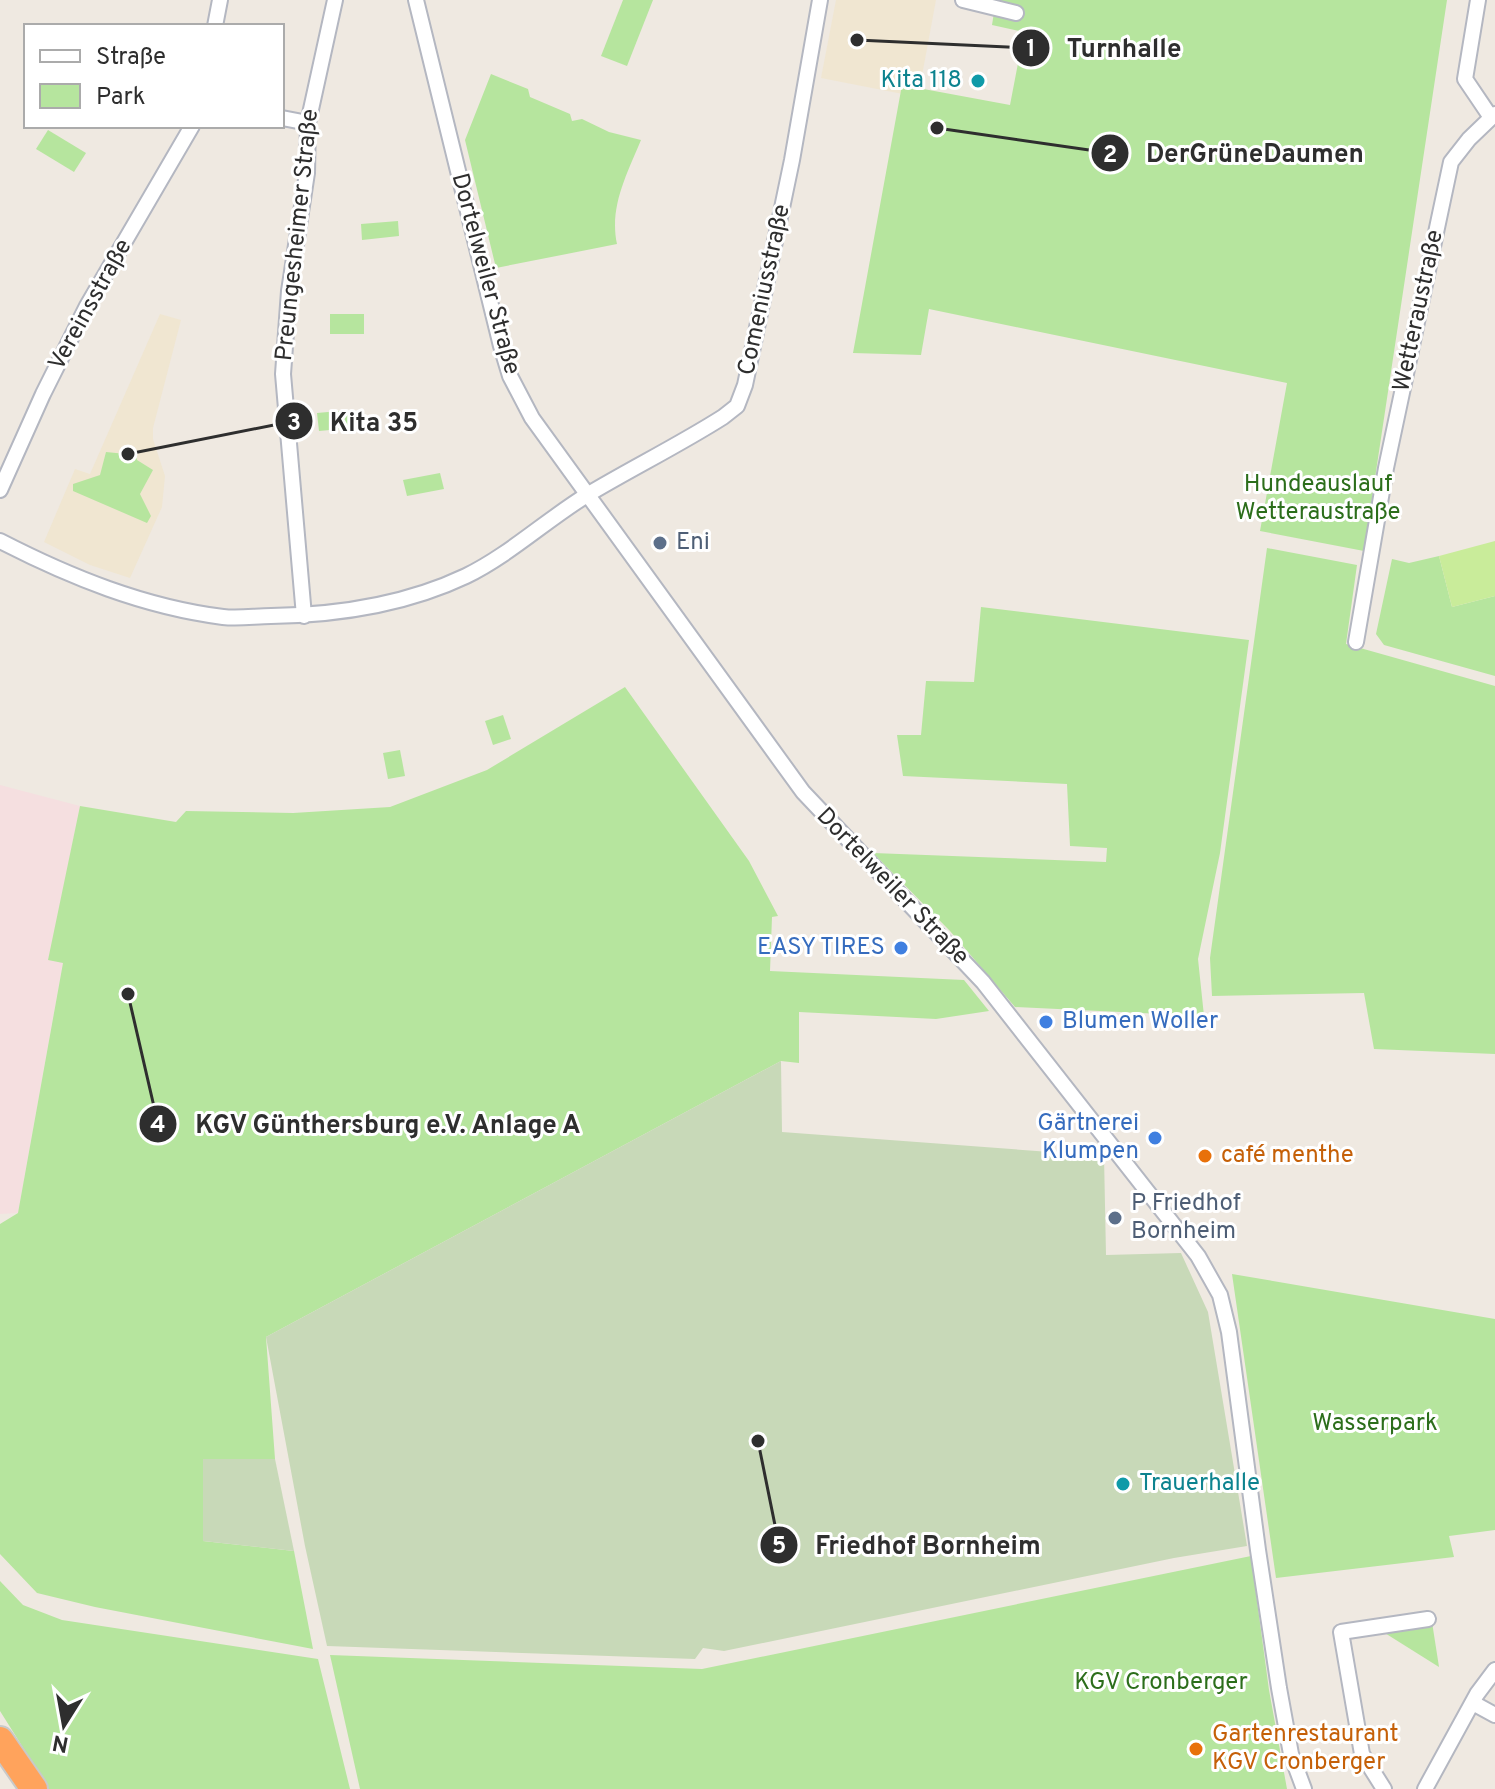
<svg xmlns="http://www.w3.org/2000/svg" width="1495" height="1789" font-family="Overpass,sans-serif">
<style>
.education{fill:#f0e6d1}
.medical{fill:#f5dfe0}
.green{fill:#b6e59e}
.cemetery{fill:#c8d9b8}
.pitch{fill:#c9ec9a}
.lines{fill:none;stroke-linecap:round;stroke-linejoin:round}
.minor-casing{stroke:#b4b7c1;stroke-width:18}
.motorway-casing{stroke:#c9c9c9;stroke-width:30}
.minor{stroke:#fff;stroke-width:14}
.motorway{stroke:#ffa35c;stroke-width:26}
.culture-dot{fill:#0f9aa8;stroke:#fff;stroke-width:3}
.service-dot{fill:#5c6f8a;stroke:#fff;stroke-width:3}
.shop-dot{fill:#3f7fe0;stroke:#fff;stroke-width:3}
.food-dot{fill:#e8710a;stroke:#fff;stroke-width:3}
.labels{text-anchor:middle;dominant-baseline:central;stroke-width:6;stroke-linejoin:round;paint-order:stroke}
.culture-label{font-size:24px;fill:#0d838f;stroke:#fff;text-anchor:end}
.street-label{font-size:24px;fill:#2e2e2e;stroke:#fff}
.park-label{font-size:24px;fill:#2c6e1b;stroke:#fff}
.service-label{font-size:24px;fill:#4e5e75;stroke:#fff;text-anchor:start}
.shop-label{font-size:24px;fill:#366cbe;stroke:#fff;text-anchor:end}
.food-label{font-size:24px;fill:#c56008;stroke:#fff;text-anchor:start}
.leader{fill:none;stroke:#2e2e2e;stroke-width:3}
.callout-dot{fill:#2e2e2e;stroke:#fff;stroke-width:3}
.mark-label{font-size:24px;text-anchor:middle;font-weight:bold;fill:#fff}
.callout-label{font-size:26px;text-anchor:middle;font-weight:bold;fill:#2e2e2e;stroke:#fff;stroke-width:6;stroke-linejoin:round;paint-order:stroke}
</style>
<rect width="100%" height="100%" fill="#efe9e1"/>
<g class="education">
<path d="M836,0H936L918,97L821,78Z"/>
<path d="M160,314L181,320L153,428V439L165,476L162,507L130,578L90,565L44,542L75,469L90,474Z"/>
</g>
<path class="medical" d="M0,785L80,806L49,959L63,962L18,1213L0,1214Z"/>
<g class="green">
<path d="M623,0H653L627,66L601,56Z"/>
<path d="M996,0H1447L1364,551L1260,531L1287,383L929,309L921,355L853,353L902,85L1010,105L1024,32L992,25Z"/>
<path d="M491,74L528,89L530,97L570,114L572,121L582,119L609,132L641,140C627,174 609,207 617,244L496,268L465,140Z"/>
<path d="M48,130L86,153L74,172L36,149Z"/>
<path d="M398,221L399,236L362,240L361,224Z"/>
<rect x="330" y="314" width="34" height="20"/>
<path d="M350,410L352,428L319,431L317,413Z"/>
<path d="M106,452L136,455L137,460L153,470L140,494L151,516L147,523L73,491V484L100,475Z"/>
<path d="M440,473L444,489L407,496L403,480Z"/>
<path d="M1267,548L1357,565L1346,644L1495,686V1054L1374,1049L1364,993L1212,996L1210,958Z"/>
<path d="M1439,556L1452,607L1495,596V676L1384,645L1376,634L1392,559L1409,563Z"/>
<path d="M981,607L1249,640L1220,853L1198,959L1204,1016L1015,1007L950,931L873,853L1106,862L1107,848L1070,846L1067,784L903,776L897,735H921L926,681L974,682Z"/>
<path d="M625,687L749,861L778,916L772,917L770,971L964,980L989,1011L936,1019L799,1012V1063L781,1061L266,1337L275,1459L203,1460V1541L294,1551L313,1649L95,1607L37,1593L0,1554V1224L18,1213L63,963L48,960L80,806L176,822L186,811L293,813L390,807L487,770Z"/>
<path d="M503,715L511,739L493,745L485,721Z"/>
<path d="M400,750L405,776L388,779L383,753Z"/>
<path d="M1232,1274L1495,1319V1530L1449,1536L1454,1557L1276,1578Z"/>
<path d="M1251,1556L1269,1690L1287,1789H360L330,1655L702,1669Z"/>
<path d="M0,1581L23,1605L62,1620L318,1659L350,1789H49L0,1711Z"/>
<path d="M1432,1622L1439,1667L1380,1630Z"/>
</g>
<g class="cemetery">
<path d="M781,1061L782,1132L1104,1156L1106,1255L1181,1253L1208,1312L1247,1546L1174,1558L724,1651L703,1648L695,1659L327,1646L305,1546L266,1337Z"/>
<path d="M203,1459H275L294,1551L203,1541Z"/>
</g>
<path class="pitch" d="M1495,541V596L1452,607L1439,556Z"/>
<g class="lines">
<g class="minor-casing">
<g id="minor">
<path d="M416,0L501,346L510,376L532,418L803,792L983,982L1198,1256L1220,1295L1229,1332L1258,1550L1279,1688L1291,1754L1304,1789"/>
<path d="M963,0L1016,13"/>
<path d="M1478,0L1465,79L1490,116"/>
<path d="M215,26L220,0"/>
<path d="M282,118L308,123"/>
<path d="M0,490L43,394L87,306L192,126"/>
<path d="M0,541C70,577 144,607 223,617C239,619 256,616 271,616C338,615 405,605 466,576C509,555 545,521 587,495C632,468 679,445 723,417L737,406L745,385L792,160L820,0"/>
<path d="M304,616L283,374L289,291L307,173L308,123L335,0"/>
<path d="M1356,642L1386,468L1451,162L1469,139L1495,114"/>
<path d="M1473,1703L1495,1715"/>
<path d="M1384,1789L1362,1754L1341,1632L1428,1619"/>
<path d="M1425,1789L1477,1694L1495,1670"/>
</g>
</g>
<g class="motorway-casing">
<path id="motorway" d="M0,1740L34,1789"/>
</g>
<use href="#minor" class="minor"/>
<use href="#motorway" class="motorway"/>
</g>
<g class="culture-dot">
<circle cx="978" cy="81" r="8"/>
<circle cx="1123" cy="1484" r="8"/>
</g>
<g class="service-dot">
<circle cx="660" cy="543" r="8"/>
<circle cx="1115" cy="1218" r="8"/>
</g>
<g class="shop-dot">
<circle cx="901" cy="948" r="8"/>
<circle cx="1046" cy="1022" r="8"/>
<circle cx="1155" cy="1138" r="8"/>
</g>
<g class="food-dot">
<circle cx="1205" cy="1156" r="8"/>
<circle cx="1196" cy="1749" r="8"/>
</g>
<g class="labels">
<g class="culture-label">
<text x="962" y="81">Kita 118</text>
<text x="1139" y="1484" text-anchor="start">Trauerhalle</text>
</g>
<g class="street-label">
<text transform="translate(298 235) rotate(-84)">Preungesheimer Straße</text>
<text transform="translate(485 274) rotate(75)">Dortelweiler Straße</text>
<text transform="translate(765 290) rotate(-78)">Comeniusstraße</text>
<text transform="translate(91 305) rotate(-61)">Vereinsstraße</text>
<text transform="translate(1419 311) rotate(-78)">Wetteraustraße</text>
<text transform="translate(892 887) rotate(46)">Dortelweiler Straße</text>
</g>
<g class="park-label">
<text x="1318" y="485">Hundeauslauf<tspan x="1318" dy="28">Wetteraustraße</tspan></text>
<text x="1375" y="1424">Wasserpark</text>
<text x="1161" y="1683">KGV Cronberger</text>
</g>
<g class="service-label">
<text x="676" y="543">Eni</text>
<text x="1131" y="1204">P Friedhof<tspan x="1131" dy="28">Bornheim</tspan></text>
</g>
<g class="shop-label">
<text x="885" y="948">EASY TIRES</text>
<text x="1062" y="1022" text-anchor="start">Blumen Woller</text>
<text x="1139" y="1124">Gärtnerei<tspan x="1139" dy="28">Klumpen</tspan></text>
</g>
<g class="food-label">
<text x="1221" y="1156">café menthe</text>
<text x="1212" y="1735">Gartenrestaurant<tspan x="1212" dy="28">KGV Cronberger</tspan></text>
</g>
</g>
<path class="leader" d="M857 40L1031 48M937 128L1110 153M128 454L294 421M128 994L158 1124M758 1441L779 1545"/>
<g class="callout-dot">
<circle cx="857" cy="40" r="8"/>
<circle cx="937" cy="128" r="8"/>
<circle cx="128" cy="454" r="8"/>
<circle cx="128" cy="994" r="8"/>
<circle cx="758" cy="1441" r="8"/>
<circle cx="1031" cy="48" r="20"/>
<circle cx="1110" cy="153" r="20"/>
<circle cx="294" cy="421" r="20"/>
<circle cx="158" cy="1124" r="20"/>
<circle cx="779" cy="1545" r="20"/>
</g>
<g class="mark-label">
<text x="1031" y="56">1</text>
<text x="1110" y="162">2</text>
<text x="294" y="430">3</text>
<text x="158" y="1132">4</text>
<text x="779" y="1553">5</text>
</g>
<g class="callout-label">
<text x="1124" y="57">Turnhalle</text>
<text x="1255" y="162">DerGrüneDaumen</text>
<text x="374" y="431">Kita 35</text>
<text x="388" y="1133">KGV Günthersburg e.V. Anlage A</text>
<text x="928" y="1554">Friedhof Bornheim</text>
</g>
<rect x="24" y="24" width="260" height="104" fill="#ffffff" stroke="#ababab" stroke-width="2"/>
<rect x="40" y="50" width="40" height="12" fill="#ffffff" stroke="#ababab" stroke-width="2"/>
<text x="96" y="64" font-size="24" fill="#2e2e2e">Straße</text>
<rect x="40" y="84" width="40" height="24" fill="#b6e59e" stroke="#ababab" stroke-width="2"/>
<text x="96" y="104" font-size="24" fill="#2e2e2e">Park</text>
<g transform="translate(64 1725) rotate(191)" stroke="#ffffff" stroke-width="6" paint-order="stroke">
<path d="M0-6L14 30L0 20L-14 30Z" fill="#2e2e2e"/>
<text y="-12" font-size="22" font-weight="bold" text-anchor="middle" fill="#2e2e2e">N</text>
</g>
</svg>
